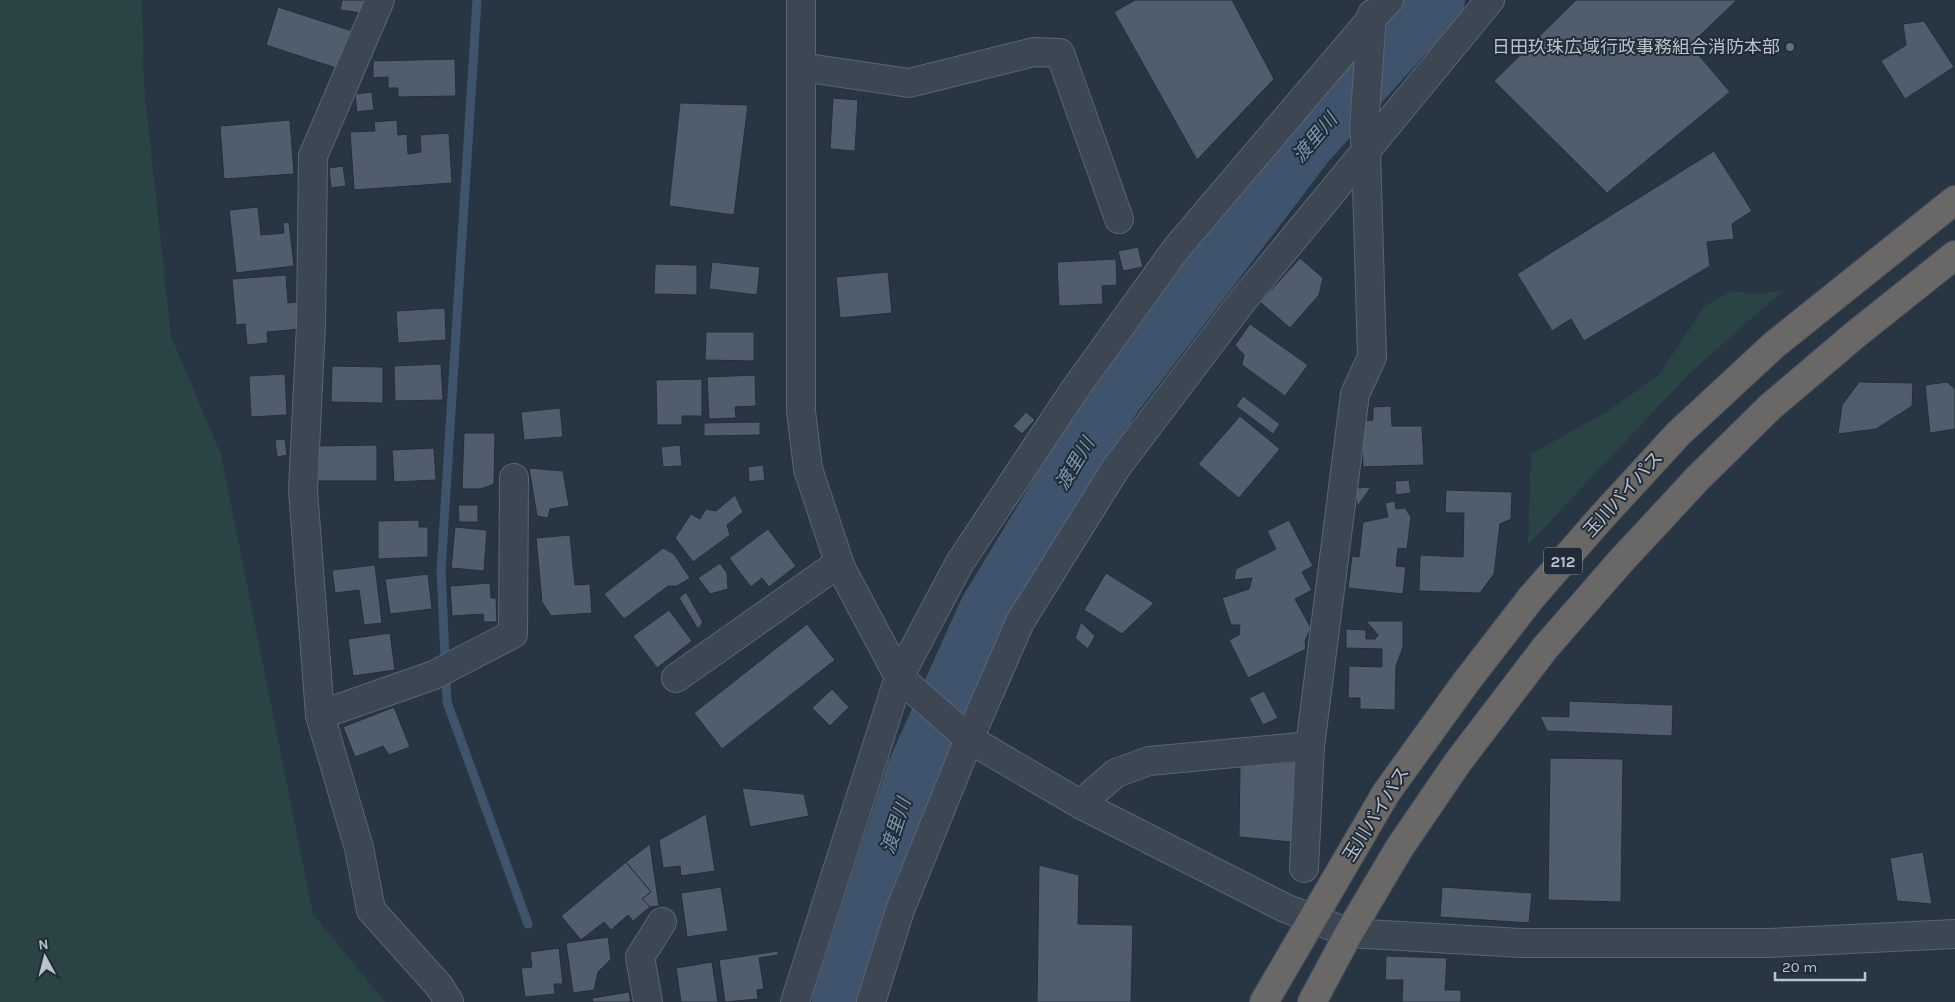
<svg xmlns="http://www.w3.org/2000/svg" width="1955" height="1002" font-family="Karla,'Noto Sans JP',sans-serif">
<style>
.green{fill:#2a4344}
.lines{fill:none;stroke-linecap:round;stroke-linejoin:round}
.stream{stroke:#3f546c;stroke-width:9}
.river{stroke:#3f546c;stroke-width:54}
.building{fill:#4f5d6c;stroke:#232e3a}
.minor-casing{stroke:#5b6570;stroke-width:30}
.tertiary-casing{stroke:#5b6570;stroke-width:30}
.trunk-casing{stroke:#47525d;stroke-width:30}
.minor{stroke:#3d4753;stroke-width:28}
.tertiary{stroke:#3d4753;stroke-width:28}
.trunk{stroke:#6a6866;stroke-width:28}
.service-dot{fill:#5c6f8a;stroke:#212c38;stroke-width:2}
.labels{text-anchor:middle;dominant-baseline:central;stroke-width:4;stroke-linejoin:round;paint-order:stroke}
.shield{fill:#212c38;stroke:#8c95a0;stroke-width:1}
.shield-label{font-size:16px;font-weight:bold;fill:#bac2cc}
.poi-label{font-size:18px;fill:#bac2cc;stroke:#212c38;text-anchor:end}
.street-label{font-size:18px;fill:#bac2cc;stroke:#212c38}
.water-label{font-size:19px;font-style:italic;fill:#7c95ae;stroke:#212c38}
</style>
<rect width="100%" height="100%" fill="#283643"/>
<g class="green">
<path d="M0,0H142L144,86L171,336L221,455L313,914L385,1002H0Z"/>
<path d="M1784,290L1690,373L1528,545L1531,454L1608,411L1659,375L1705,306L1732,291L1756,294Z"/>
</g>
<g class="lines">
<path class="stream" d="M477,0L441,570L447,702L528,924"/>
<path class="river" d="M839,1002L914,770L986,610L1113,400L1308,144L1438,0"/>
</g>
<g class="building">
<path d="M342,0H364L362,13L340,10Z"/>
<path d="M1135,0H1232L1274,79L1197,160L1114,12Z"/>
<path d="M1576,0H1737L1690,45L1730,92L1607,193L1494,81Z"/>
<path d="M278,7L352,31L339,69L266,45Z"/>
<path d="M1924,21L1954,67L1905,99L1881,61L1906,45L1903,24Z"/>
<path d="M455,59L456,96L398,97V88H388V77L373,78V61Z"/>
<path d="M372,92L374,110L357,112L355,94Z"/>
<path d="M833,98L858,100L855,151L830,149Z"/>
<path d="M680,103L748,105L734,215L669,206Z"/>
<path d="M290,120L294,174L224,179L220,126Z"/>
<path d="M397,120L398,135L407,134L408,154L421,152L420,135L449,133L452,183L354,190L350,132L375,131L374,122Z"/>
<path d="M1714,151L1752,211L1732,224L1734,239L1707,242L1710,266L1584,341L1571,319L1552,331L1517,274Z"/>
<path d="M343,166L346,186L331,188L329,168Z"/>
<path d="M258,207L261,235L284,233L283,223L289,222L294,266L236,273L229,210Z"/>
<path d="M1138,247L1143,267L1123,271L1118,251Z"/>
<path d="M1300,258L1323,278L1319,295L1290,328L1260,302Z"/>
<path d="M1116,259L1117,285L1102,286L1103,304L1059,306L1057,262Z"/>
<path d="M712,262L760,267L757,295L709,289Z"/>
<path d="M655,264L697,265V295L654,294Z"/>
<path d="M888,272L892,313L840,318L836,277Z"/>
<path d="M286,275L288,303L297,302L300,329L267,332L268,343L247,345L245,324L236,325L232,279Z"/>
<path d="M445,308L446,340L398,343L396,311Z"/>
<path d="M1250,324L1308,365L1285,396L1242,365L1244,355L1235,345Z"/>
<path d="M706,332H754V361L705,360Z"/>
<path d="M441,364L443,400L395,401L394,366Z"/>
<path d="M332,366L383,367V403L331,402Z"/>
<path d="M285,374L287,415L251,417L249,376Z"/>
<path d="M755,375L756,406L735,407L736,418L709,419L707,377Z"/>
<path d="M702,379V416H682V425H657L656,380Z"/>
<path d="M1859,382L1913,383L1912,406L1876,429L1838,434L1842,405Z"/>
<path d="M1947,382L1955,389V429L1930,433L1925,385Z"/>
<path d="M1243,396L1280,424L1273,434L1236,406Z"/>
<path d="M1391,406L1392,426H1422L1424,465L1363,467L1361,421L1373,420V407Z"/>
<path d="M560,408L563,437L524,440L521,412Z"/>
<path d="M1026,412L1035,420L1022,434L1013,426Z"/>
<path d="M1240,416L1280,449L1239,498L1198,464Z"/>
<path d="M760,422V435L704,436V423Z"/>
<path d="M464,433H495L494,484L481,489H462Z"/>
<path d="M285,439L287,455L277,457L275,440Z"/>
<path d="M377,445V481H318V446Z"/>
<path d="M680,445L682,466L663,467L661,447Z"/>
<path d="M434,448L436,480L394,482L392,450Z"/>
<path d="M763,465L765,480L749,482L748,467Z"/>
<path d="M529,468L563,471L569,506L550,509L548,518L537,516Z"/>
<path d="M1409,480L1411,493L1396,495L1395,481Z"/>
<path d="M1371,487L1357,507L1356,488Z"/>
<path d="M1446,490L1512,492L1511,519L1500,524L1494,574L1480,593L1419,591L1420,555L1463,557L1464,513H1445Z"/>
<path d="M735,495L743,512L727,525L730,535L693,562L675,538L691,514L700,519L706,509L716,511Z"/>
<path d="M1395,501L1396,509L1405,508L1411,517L1407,549L1398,548L1396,566L1406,567L1403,594L1348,588L1352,556L1359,557L1363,522L1388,517L1385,503Z"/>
<path d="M458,505H478V522H459Z"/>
<path d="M419,520V527H428V557L378,559V521Z"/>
<path d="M1289,520L1313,566L1302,572L1312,590L1295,599L1311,628L1305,641L1306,649L1248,678L1229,640L1239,635L1240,625H1231L1222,598L1249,589L1252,578L1234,580L1236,569L1276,549L1267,531Z"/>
<path d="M455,527L487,530L484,571L451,568Z"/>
<path d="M768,529L796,566L769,587L762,578L751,587L729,558Z"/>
<path d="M570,535L575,585L590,584L592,613L551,616L542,602L536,538Z"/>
<path d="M663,548L674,554L690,578L677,586H668L624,619L604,594Z"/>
<path d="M720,563L727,573L728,589L710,594L698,578Z"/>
<path d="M375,565L382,623L364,625L359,590L335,593L332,570Z"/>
<path d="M1106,573L1154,603L1122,634L1084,610Z"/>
<path d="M428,574L432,609L390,614L385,579Z"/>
<path d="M490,583L491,598H496L497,622H484L483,614L452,616L450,586Z"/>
<path d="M686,592L703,622L698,629L679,598Z"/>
<path d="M669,610L692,641L657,668L633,636Z"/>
<path d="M1366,621H1403V647L1396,666L1395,710L1360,709V698H1348L1349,666L1382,667V649L1346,648V629L1366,630V639H1375L1378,635Z"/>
<path d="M1081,622L1095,636L1088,649L1075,638Z"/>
<path d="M807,624L835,660L722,749L694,713Z"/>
<path d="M390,633L395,670L353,676L348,639Z"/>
<path d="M832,689L849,707L830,726L812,708Z"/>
<path d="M1264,691L1278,718L1263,725L1249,698Z"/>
<path d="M1569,701L1673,705L1672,736L1547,731L1540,716L1569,717Z"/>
<path d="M394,707L410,747L389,755L383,746L355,757L343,727Z"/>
<path d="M1550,758L1623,759L1621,902L1548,900Z"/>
<path d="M1298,762L1292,842L1239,837L1240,765Z"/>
<path d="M742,788L804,794L809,816L750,827Z"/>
<path d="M706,814L715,871L681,876L680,866L663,868L659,840Z"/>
<path d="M650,844L659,906L650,907L642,899L651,892L626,862Z"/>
<path d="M1923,852L1932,904L1897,901L1890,858Z"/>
<path d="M626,862L651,892L642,899L650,907L633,921L628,915L611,930L604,922L581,940L561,916Z"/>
<path d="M1039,865L1079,875L1078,924L1133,925L1131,1002H1037Z"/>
<path d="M721,887L728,931L687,937L681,893Z"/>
<path d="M1442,887L1532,893L1529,923L1440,917Z"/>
<path d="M608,937L611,959L598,972L594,990L573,993L566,943Z"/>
<path d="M559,948L563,984H554L555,994L525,997L521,968L532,967L530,952Z"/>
<path d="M778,951V955L759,958L764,989L757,990L758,999L725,1002L719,960Z"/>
<path d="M1386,956L1447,958L1445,990H1461V1002H1402L1403,980H1385Z"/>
<path d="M712,962L718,1002H681L676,968Z"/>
<path d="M629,992L631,1002H593L592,998Z"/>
</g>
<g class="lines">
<g class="minor-casing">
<g id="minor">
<path d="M380,0L313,156L311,324L303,490L320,715L359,848L371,910L440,987L449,1002"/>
<path d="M801,67L909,83L1034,52L1060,53L1119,219"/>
<path d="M676,678L839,563"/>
<path d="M320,715L434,675L513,634L514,478"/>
<path d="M1080,804L1116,773L1149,761L1310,746L1355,394L1372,357L1366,150L1364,128L1372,14"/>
<path d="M1304,868L1310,746"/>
<path d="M1349,933L1521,943H1769L1955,934"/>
<path d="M648,1002L640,957L662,922"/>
<path d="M795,1002L899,677L959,564L1073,392L1176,249L1372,18L1389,0"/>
<path d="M871,1002L900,910L969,739L1020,622L1116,468L1243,300L1490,0"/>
</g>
</g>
<g class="tertiary-casing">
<path id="tertiary" d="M801,0V411L808,469L841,568L899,677L969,739L1080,804L1285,908L1349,933"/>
</g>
<g class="trunk-casing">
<g id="trunk">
<path d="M1264,1002L1386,793L1466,682L1531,598L1600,519L1678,434L1774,345L1955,200"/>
<path d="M1312,1002L1349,933L1400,847L1458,762L1545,648L1620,562L1698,478L1770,407L1856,334L1955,255"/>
</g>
</g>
<use href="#minor" class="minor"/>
<use href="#tertiary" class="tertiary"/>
<use href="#trunk" class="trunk"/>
</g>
<circle class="service-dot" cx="1790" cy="47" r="5"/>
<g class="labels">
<rect class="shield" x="1544" y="547.5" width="38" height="27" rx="4"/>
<g class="shield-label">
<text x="1563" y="561">212</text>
</g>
<g class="poi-label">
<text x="1780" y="47">日田玖珠広域行政事務組合消防本部</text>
</g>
<g class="street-label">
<text transform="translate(1623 494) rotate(-48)">玉川バイパス</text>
<text transform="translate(1376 814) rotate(-58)">玉川バイパス</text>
</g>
<g class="water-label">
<text transform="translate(1315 138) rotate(-50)">渡里川</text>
<text transform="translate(1075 464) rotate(-59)">渡里川</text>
<text transform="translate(896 826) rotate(-72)">渡里川</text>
</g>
</g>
<g transform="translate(45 957) rotate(353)" stroke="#212c38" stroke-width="4" paint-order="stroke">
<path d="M0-4L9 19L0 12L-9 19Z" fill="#bac2cc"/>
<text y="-8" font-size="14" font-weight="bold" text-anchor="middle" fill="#bac2cc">N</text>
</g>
<path d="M1775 972v8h90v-8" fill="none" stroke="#bac2cc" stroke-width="2.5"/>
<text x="1782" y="972" font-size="15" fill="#bac2cc" stroke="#212c38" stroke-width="4" paint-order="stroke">20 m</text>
</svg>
